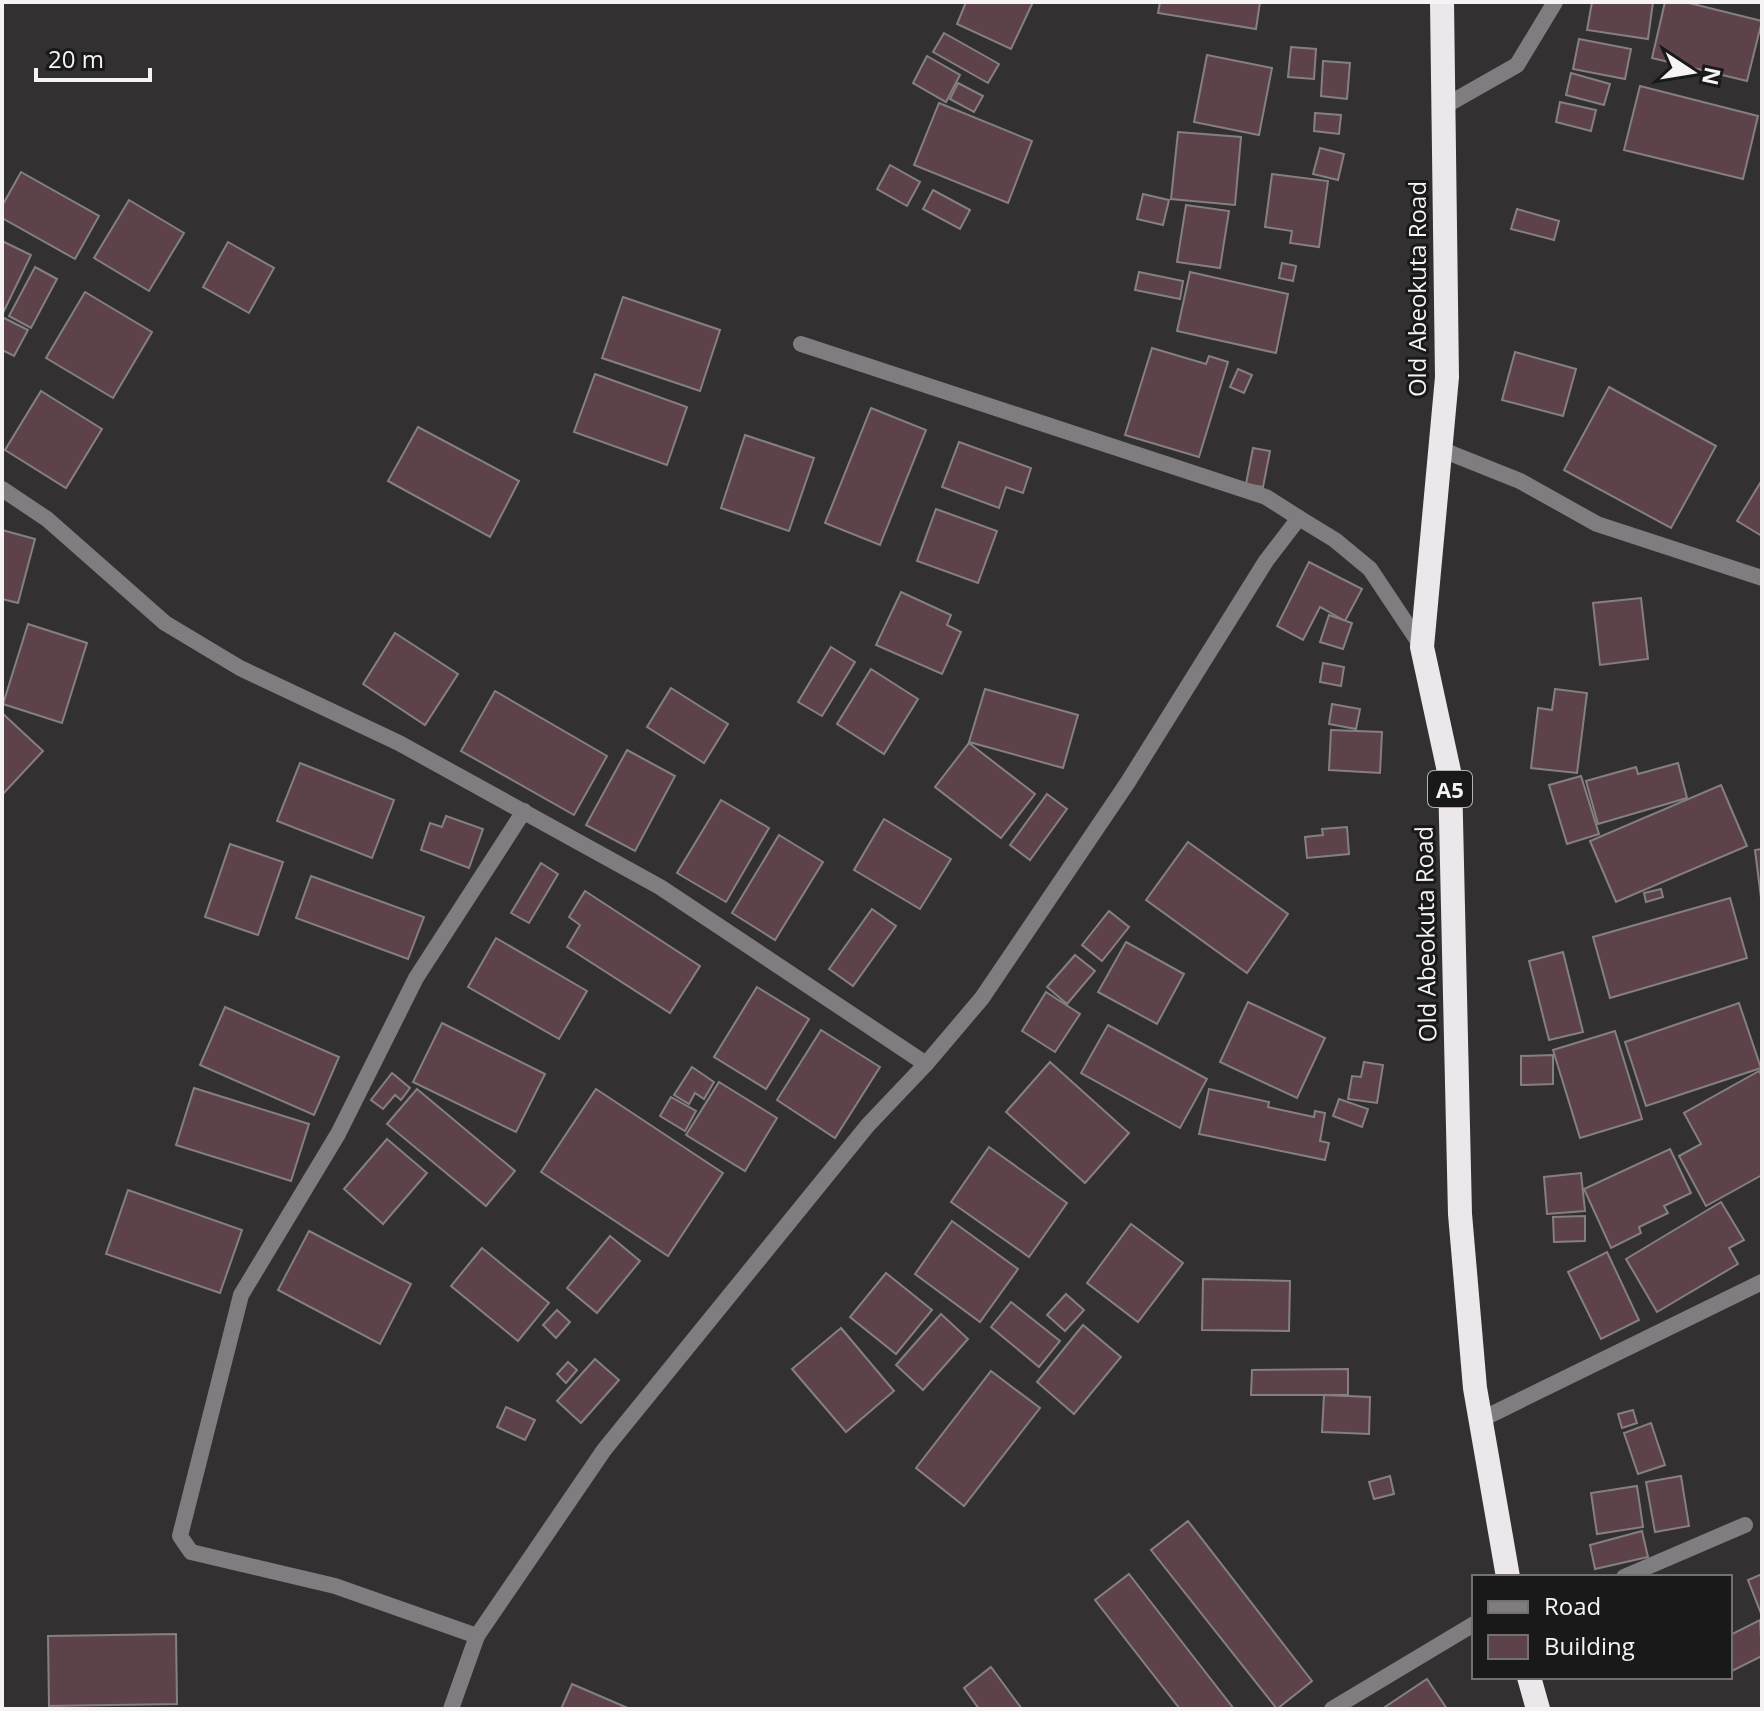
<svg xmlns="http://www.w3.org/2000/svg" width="1764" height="1711" font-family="'Open Sans',sans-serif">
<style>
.building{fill:#5e424a;stroke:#848081;stroke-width:2}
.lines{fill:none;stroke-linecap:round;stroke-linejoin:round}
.street{stroke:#7f7d7f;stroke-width:16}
.highway{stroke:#ebe7eb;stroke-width:24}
.labels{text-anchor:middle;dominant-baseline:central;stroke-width:6;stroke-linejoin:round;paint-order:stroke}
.shield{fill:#1a191a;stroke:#b3b2b3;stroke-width:2}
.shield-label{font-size:22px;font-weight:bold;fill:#f5f3f4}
.street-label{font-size:24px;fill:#f5f3f4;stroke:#1a191a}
</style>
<rect width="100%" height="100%" fill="#333032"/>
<g class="building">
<path d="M966,2H1033L1011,49L957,24Z"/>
<path d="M1160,2H1260L1256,29L1158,13Z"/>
<path d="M1592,2H1653L1648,39L1587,30Z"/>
<path d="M1665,2H1685L1762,21L1747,81L1652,58Z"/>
<path d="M944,33L999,64L988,83L933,52Z"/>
<path d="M1579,39L1631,49L1625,79L1573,69Z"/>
<path d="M1291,47L1316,49L1314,79L1288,77Z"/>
<path d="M1207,55L1272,68L1259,135L1194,122Z"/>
<path d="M927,56L960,75L946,102L913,83Z"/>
<path d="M1323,61L1350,63L1347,99L1321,96Z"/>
<path d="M1571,73L1610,84L1604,105L1566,95Z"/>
<path d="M958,83L983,96L974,112L950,99Z"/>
<path d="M1640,86L1758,116L1743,179L1624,150Z"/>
<path d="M1560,102L1596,110L1591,131L1556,122Z"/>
<path d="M939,103L1032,141L1008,203L914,165Z"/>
<path d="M1315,113L1341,115L1339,134L1314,131Z"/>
<path d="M1178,132L1241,137L1235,205L1171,199Z"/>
<path d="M1320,148L1344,154L1338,180L1313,174Z"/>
<path d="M890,165L920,182L907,206L877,189Z"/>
<path d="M21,172L99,216L75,259L2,218V206Z"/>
<path d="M1272,174L1328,181L1319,247L1290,243L1292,231L1265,227Z"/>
<path d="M933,190L970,210L960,229L923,209Z"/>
<path d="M1143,194L1169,200L1163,225L1137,219Z"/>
<path d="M129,200L184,233L149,291L94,258Z"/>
<path d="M1186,205L1229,211L1220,268L1177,262Z"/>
<path d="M1517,209L1559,221L1554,240L1511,229Z"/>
<path d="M2,241L31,255L2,315Z"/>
<path d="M228,242L274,268L249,313L203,287Z"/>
<path d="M1282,263L1296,266L1293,281L1279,278Z"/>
<path d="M35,267L57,279L31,328L9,316Z"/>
<path d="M1139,272L1183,281L1180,299L1135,290Z"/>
<path d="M1190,272L1288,294L1276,353L1177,331Z"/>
<path d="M85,292L152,332L113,398L46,358Z"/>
<path d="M623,297L720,330L700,391L602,358Z"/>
<path d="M2,317L28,330L14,356L2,350Z"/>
<path d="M1152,348L1206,364L1209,356L1228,362L1199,457L1125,435Z"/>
<path d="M1515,352L1576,369L1563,416L1502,400Z"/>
<path d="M1238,369L1252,375L1244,393L1230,387Z"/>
<path d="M595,374L687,407L667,465L574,432Z"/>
<path d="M1609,387L1716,446L1671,528L1564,470Z"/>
<path d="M41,391L102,429L66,488L5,450Z"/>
<path d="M871,408L926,430L880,545L825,523Z"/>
<path d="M418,427L519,481L490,537L388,481Z"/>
<path d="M745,435L814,458L789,531L721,508Z"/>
<path d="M959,442L1031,468L1023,493L1006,487L999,508L942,487Z"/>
<path d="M1253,448L1270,451L1263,487L1246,484Z"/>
<path d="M1762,480V536L1737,521Z"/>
<path d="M936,509L997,531L978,583L917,561Z"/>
<path d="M2,530L35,539L18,603L2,599Z"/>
<path d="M1309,562L1362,589L1345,621L1320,607L1303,640L1277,626Z"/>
<path d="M901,592L951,615L947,625L961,632L942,674L876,645Z"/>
<path d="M1641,598L1648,659L1600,665L1593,603Z"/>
<path d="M1329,615L1352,623L1343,649L1320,642Z"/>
<path d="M28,624L87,643L62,723L3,704Z"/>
<path d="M395,633L458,674L425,725L363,684Z"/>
<path d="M831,647L855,662L822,716L798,702Z"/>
<path d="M1323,663L1344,667L1341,686L1320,682Z"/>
<path d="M871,669L918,699L884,754L837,724Z"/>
<path d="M671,688L728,724L704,763L647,727Z"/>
<path d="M985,689L1078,715L1063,768L969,742Z"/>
<path d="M1555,689L1587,693L1577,773L1531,768L1538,708L1552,710Z"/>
<path d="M495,691L607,756L574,815L461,751Z"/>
<path d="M1332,704L1360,709L1356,729L1329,724Z"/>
<path d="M2,713L43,751L2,795Z"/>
<path d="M1331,730L1382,732L1380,773L1329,770Z"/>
<path d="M969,743L1035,794L1001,838L935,787Z"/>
<path d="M627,750L675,776L635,851L586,825Z"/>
<path d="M300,763L394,800L372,858L277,821Z"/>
<path d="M1678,763L1687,798L1598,824L1586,781L1636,767L1638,774Z"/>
<path d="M1581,776L1599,834L1567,844L1549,785Z"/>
<path d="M1721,785L1747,846L1616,902L1590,841Z"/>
<path d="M1047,794L1067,809L1030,860L1010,845Z"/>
<path d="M721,800L769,828L726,902L677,873Z"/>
<path d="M446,816L483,829L469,868L421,850L430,823L442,827Z"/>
<path d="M884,819L951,859L920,909L854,870Z"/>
<path d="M1347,827L1349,854L1307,858L1305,837L1323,835L1322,829Z"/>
<path d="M779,835L823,862L775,940L732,913Z"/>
<path d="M1188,842L1288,914L1247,973L1146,900Z"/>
<path d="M230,844L283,862L258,935L205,917Z"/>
<path d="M1762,849V906L1755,850Z"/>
<path d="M541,863L558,874L529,923L511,913Z"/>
<path d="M311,876L424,917L408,959L296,918Z"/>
<path d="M1661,889L1663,897L1646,902L1644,893Z"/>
<path d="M585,891L700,966L670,1013L567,947L580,925L569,917Z"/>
<path d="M1730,898L1747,958L1610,998L1593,937Z"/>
<path d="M872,909L896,926L853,986L829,969Z"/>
<path d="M1109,911L1129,927L1102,961L1082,945Z"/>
<path d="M496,938L587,991L559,1039L468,987Z"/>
<path d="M1126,942L1184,974L1157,1024L1098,992Z"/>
<path d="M1563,952L1583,1032L1549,1040L1529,961Z"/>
<path d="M1075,955L1095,971L1067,1004L1047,987Z"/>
<path d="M757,987L809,1019L766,1089L714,1057Z"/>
<path d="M1046,992L1080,1014L1055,1052L1022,1031Z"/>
<path d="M1248,1002L1325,1038L1297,1098L1220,1062Z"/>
<path d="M1739,1003L1761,1068L1646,1106L1625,1042Z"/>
<path d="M225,1007L339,1057L314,1115L200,1065Z"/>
<path d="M442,1023L545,1074L516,1132L413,1082Z"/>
<path d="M1108,1025L1207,1079L1180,1128L1081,1073Z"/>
<path d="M821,1030L880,1067L835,1138L777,1100Z"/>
<path d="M1615,1031L1642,1119L1580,1138L1553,1050Z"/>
<path d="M1553,1055V1084L1521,1085V1056Z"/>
<path d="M1050,1062L1129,1133L1085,1183L1006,1112Z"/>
<path d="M1364,1062L1383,1065L1377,1103L1348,1099L1352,1076L1361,1077Z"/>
<path d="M692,1067L714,1082L704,1099L695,1093L689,1104L674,1095Z"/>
<path d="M1759,1071L1762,1076V1175L1706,1206L1679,1156L1701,1144L1684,1113Z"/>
<path d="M392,1073L410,1088L401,1100L395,1095L383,1109L371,1100Z"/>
<path d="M719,1082L777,1118L745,1171L686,1135Z"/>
<path d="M194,1088L309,1124L291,1181L176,1145Z"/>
<path d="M417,1089L515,1171L486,1206L387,1124Z"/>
<path d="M596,1089L723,1173L668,1256L541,1172Z"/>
<path d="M1209,1089L1269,1102L1268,1107L1314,1117L1315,1111L1325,1113L1320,1141L1329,1143L1325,1160L1199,1134Z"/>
<path d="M671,1097L696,1111L685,1131L660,1116Z"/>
<path d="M1339,1099L1368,1109L1362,1127L1333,1116Z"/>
<path d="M387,1139L427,1173L383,1224L344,1189Z"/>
<path d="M989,1147L1067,1203L1029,1257L951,1202Z"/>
<path d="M1670,1149L1691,1193L1664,1206L1668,1213L1639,1227L1641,1233L1611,1248L1584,1189Z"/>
<path d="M1581,1173L1585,1211L1547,1214L1544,1177Z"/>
<path d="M128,1190L242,1230L220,1293L106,1254Z"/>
<path d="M1721,1202L1744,1240L1729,1248L1738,1264L1657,1312L1626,1259Z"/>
<path d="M1585,1216V1241L1554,1242L1553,1217Z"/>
<path d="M952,1221L1018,1269L980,1322L915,1274Z"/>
<path d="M1131,1224L1183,1263L1138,1322L1087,1283Z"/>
<path d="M309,1231L411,1284L380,1344L278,1290Z"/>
<path d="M610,1236L640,1261L597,1313L567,1288Z"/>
<path d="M482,1248L549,1303L518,1341L451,1286Z"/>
<path d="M1607,1252L1639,1320L1601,1339L1568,1272Z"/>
<path d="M886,1273L932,1310L896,1354L850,1317Z"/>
<path d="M1203,1279L1290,1281L1289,1331L1202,1330Z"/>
<path d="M1066,1294L1084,1310L1065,1331L1047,1315Z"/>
<path d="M1011,1302L1060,1341L1039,1367L991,1327Z"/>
<path d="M557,1310L570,1322L556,1338L543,1325Z"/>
<path d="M941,1314L968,1339L923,1390L896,1365Z"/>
<path d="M1083,1325L1121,1357L1074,1414L1037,1382Z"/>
<path d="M841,1328L894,1391L846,1432L792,1369Z"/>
<path d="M595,1359L619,1380L581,1423L557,1401Z"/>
<path d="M568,1362L577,1370L566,1383L557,1374Z"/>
<path d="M1348,1369V1395H1251L1252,1370Z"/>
<path d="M991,1371L1040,1408L964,1506L916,1468Z"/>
<path d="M1324,1395L1370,1397L1369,1434L1322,1432Z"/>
<path d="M506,1407L535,1420L525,1440L497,1427Z"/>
<path d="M1633,1410L1637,1423L1622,1428L1618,1414Z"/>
<path d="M1651,1423L1665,1465L1638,1474L1624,1433Z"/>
<path d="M1390,1476L1394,1494L1374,1499L1369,1482Z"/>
<path d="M1681,1476L1689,1526L1655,1532L1646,1482Z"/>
<path d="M1637,1486L1643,1527L1597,1534L1591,1493Z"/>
<path d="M1188,1521L1312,1681L1277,1709L1151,1550Z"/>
<path d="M1642,1531L1648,1557L1595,1569L1590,1545Z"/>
<path d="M1129,1574L1234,1709H1180L1095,1600Z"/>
<path d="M1762,1574V1616L1748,1580Z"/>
<path d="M1760,1620L1762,1656L1730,1672V1635Z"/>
<path d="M176,1634L177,1704L49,1706L48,1636Z"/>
<path d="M991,1667L1022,1709H979L964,1688Z"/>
<path d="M1427,1679L1447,1709H1382Z"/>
<path d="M572,1684L630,1709H561Z"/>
</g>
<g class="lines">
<g class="street">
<path d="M1443,107L1517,65L1555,2"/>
<path d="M801,344L1266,497L1299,518"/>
<path d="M1440,449L1520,481L1597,524L1762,578"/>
<path d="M2,489L47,519L165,623L240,668L399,743L660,887L926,1064"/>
<path d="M1480,1420L1762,1282"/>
<path d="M1624,1577L1745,1525"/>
<path d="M477,1636L335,1586L191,1552L180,1536L241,1295L338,1134L416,978L524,811"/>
<path d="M451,1709L477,1636L604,1450L868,1125L926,1064L982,998L1128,782L1266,561L1299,518L1335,540L1370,569L1422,647"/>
<path d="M1332,1709L1474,1624"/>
</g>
<g class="highway">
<path d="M1442,2L1447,377L1422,647L1450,776L1460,1214L1475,1388L1508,1577"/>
<path d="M1529,1677L1538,1709"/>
</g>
</g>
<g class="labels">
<rect class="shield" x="1428" y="771" width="44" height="36" rx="6"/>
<g class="shield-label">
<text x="1450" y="789">A5</text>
</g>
<g class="street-label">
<text transform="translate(1416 289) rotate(-90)">Old Abeokuta Road</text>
<text transform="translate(1425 934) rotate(-91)">Old Abeokuta Road</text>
</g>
</g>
<rect width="1764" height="1711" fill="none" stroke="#f5f3f4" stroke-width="8"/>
<rect x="1472" y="1575" width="260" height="104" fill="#1a191a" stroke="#727071" stroke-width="2"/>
<rect x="1488" y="1601" width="40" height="12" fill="#7f7d7f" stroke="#727071" stroke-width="2"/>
<text x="1544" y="1615" font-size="24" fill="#f5f3f4">Road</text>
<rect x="1488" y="1635" width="40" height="24" fill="#5e424a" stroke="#727071" stroke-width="2"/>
<text x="1544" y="1655" font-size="24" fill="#f5f3f4">Building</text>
<g transform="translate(1692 72) rotate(102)" stroke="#1a191a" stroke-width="6" paint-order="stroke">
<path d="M0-6L14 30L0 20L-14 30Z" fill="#f5f3f4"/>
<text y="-12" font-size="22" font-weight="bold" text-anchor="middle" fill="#f5f3f4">N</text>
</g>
<path d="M36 68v12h114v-12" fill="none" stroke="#f5f3f4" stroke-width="4"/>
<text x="48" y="68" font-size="24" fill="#f5f3f4" stroke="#1a191a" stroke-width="6" paint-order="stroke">20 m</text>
</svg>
